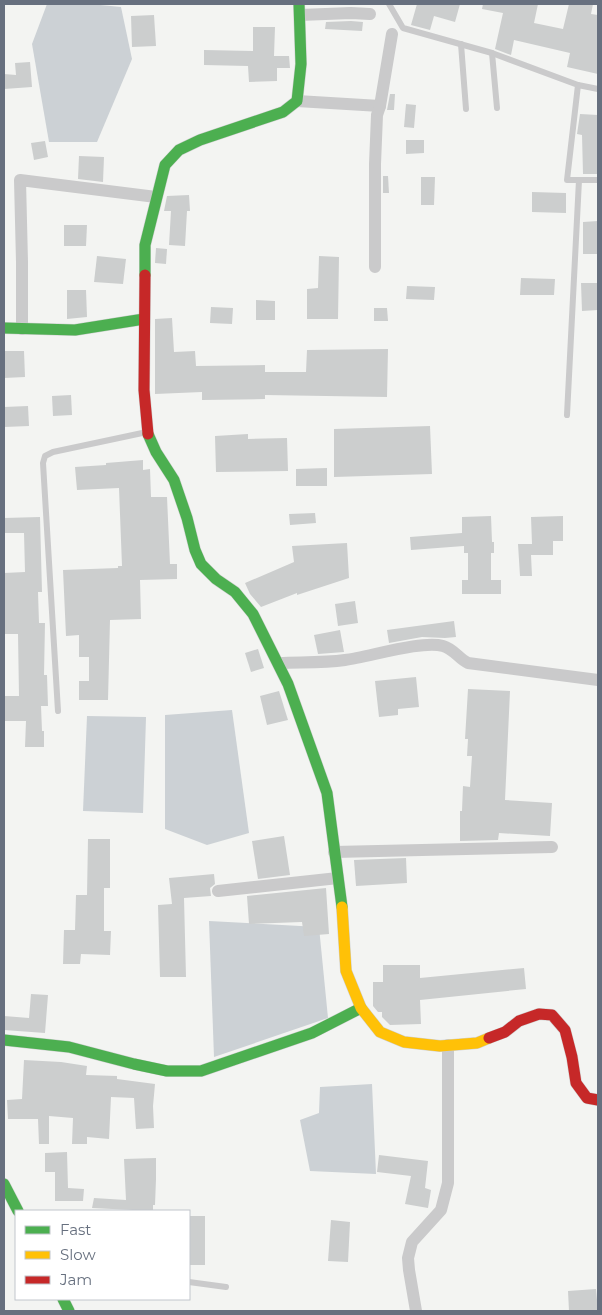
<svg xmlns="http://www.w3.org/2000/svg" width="602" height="1315" font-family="Montserrat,sans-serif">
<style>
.water{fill:#ccd1d5}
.building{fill:#cccece}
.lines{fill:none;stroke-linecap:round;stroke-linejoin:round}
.fast-casing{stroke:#cfd0d0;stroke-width:12}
.slow-casing{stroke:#cfd0d0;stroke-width:12}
.jam-casing{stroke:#cfd0d0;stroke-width:12}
.lane{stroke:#cacacb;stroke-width:6}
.street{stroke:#cacacb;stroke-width:12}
.fast{stroke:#4caf50;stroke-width:11}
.slow{stroke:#ffc107;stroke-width:11}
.jam{stroke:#c62828;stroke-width:11}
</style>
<rect width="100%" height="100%" fill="#f3f4f2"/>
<g class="water">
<path d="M47,4H90L121,7L132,59L97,142H49L32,44Z"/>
<path d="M232,710L249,833L207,845L165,829V715Z"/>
<path d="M87,716L146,717L143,813L83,811Z"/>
<path d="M209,921L319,927L328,1018L214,1057Z"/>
<path d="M372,1084L376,1174L310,1171L300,1120L319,1113L320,1087Z"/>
</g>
<g class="building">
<path d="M417,4H460L455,22L434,16L430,30L411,25Z"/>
<path d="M483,4H538L534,23L563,29L569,4H593L591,14L598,15V74L567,67L570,53L514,40L511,55L495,49L503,13L482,9Z"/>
<path d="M154,15L156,46L132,47L131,16Z"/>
<path d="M351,21L363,22L362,31L325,29L326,22Z"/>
<path d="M253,27H275L274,56H289L290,68H277V81L249,82L248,66L204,65V50L253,51Z"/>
<path d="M30,62L32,87L4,89V74L16,75L15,63Z"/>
<path d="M390,94H395L394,110H387Z"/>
<path d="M406,104L416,105L414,128L404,127Z"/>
<path d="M580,114L598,115V174H583L582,135L577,134Z"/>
<path d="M406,140H424V153L406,154Z"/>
<path d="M45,141L48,157L34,160L31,143Z"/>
<path d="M79,156L104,157L103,182L78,179Z"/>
<path d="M383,176H388L389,193H383Z"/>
<path d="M421,177H435L434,205H421Z"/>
<path d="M532,192L566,193V213L532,212Z"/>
<path d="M189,195L190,211H187L185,246L169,245L171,211H164L167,196Z"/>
<path d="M598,221V254H583V222Z"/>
<path d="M64,225H87L86,246H64Z"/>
<path d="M156,248L167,249L166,264L155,263Z"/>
<path d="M97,256L126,259L123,284L94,282Z"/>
<path d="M319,256L339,257L338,319H307V289L318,288Z"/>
<path d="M521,278L555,279L554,295H520Z"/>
<path d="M581,283H598V310L582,311Z"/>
<path d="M407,286L435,287L434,300L406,299Z"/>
<path d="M67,290H86L87,317L67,319Z"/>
<path d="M256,300L275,301V320H256Z"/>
<path d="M211,307L233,308L232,324L210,323Z"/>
<path d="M374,308H387L388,321H374Z"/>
<path d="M172,318L174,352L195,351L196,366L265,365V372H306L307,350L388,349L387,397L265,395V399L202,400V392L155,394V319Z"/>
<path d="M4,351H24L25,377L4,378Z"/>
<path d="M71,395L72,415L53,416L52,396Z"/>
<path d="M28,406L29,426L4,427V407Z"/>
<path d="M430,426L432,474L334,477V429Z"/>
<path d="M248,434V439L287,438L288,471L216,472L215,436Z"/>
<path d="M143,460V470L150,469L151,497H167L170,564H177V579L140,580L141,619L110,620L108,700H79V681H89V657H79V635L66,636L63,570L118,568V566H122L119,488L77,490L75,467L106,465V463Z"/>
<path d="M327,468V486H296V469Z"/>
<path d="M315,513L316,523L290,525L289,514Z"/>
<path d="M491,516L492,542H494V553H491V580H501V594H462V580H468V553H464V546L411,550L410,537L462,533V517Z"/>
<path d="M563,516V541H553V555H531L532,576H520L518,544H532L531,517Z"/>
<path d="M40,517L42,592H38L39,623H45L44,675H47L48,706H41L42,731H44V747H25L26,721H4V696H19L18,634H4V573L25,572L24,533H4V518Z"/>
<path d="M347,543L349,578L297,595V593L261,607L250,594L245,583L294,562L292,546Z"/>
<path d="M355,601L358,623L338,626L335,604Z"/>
<path d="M454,621L456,637L445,638L422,637L389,643L387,630Z"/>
<path d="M340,630L344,652L318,654L314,635Z"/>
<path d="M258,649L264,668L251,672L245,653Z"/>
<path d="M416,677L419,707L398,709V715L379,717L375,681Z"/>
<path d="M468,689L510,691L505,800L552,803L550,836L499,833L498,840L460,841V811H462L463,786L470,787L472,756H467L468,739H465Z"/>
<path d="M279,691L288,720L267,725L260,696Z"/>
<path d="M284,836L290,875L258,879L252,841Z"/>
<path d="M88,839H110V888H104V931H111L110,955L81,954L80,964H63L64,930H75L76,895H87Z"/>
<path d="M406,858L407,883L356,886L354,860Z"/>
<path d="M214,874L215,884L210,888L211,896L184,898L186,977H160L158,905L172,904L169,878Z"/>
<path d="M326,888L329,934L304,936L302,922L249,924L247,896Z"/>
<path d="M383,965H420V978L524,968L526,989L420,1000L421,1024L390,1025L382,1017V1012H378L373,1006V982H383Z"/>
<path d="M31,994L48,995L45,1033L4,1030V1016L29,1018Z"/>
<path d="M24,1060L61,1062L87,1066L86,1075L117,1076V1079L155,1084L153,1106L154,1128L136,1129L134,1098L111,1097L109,1139L87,1137V1144H72L73,1118L49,1116V1144H39L38,1119H8L7,1100L22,1099Z"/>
<path d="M67,1152L68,1188L84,1189L83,1201H55V1172H45V1153Z"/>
<path d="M379,1155L428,1161L425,1188L431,1190L428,1208L405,1204L411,1176L377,1172Z"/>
<path d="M156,1158V1179L155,1205H153V1211L92,1208L94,1198L126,1200L124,1159Z"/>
<rect x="189" y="1216" width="16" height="49"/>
<path d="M331,1220L350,1222L348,1262L328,1261Z"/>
<path d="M596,1289L598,1311H569L568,1291Z"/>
</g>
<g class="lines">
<g class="fast-casing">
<g id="fast">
<path d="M145,275V245L165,165L179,150L200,140L283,112L297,101L301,64L299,4"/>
<path d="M4,328L75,330L144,319"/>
<path d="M148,434L156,452L174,480L187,518L195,550L201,564L216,579L235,592L253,614L288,684L327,793L342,907"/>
<path d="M4,1040L69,1047L134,1064L167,1071H201L312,1033L361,1008"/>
<path d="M4,1184L18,1211"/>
<path d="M63,1299L69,1311"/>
</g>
</g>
<g class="slow-casing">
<path id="slow" d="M342,907L346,971L361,1008L380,1032L404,1042L440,1046L477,1043L489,1038"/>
</g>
<g class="jam-casing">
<g id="jam">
<path d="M145,275L144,390L148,434"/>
<path d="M489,1038L505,1032L519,1021L539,1014L552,1015L565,1030L572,1057L576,1083L587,1098L598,1100"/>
</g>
</g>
<g class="lane">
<path d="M389,4L403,28L492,53L578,85L567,180H598"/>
<path d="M461,44L466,109"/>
<path d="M492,53L497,108"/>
<path d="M578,85L598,89"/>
<path d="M567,415L579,180"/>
<path d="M58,711L43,463L45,456L53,452L147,432"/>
<path d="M189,1282L226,1287"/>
</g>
<g class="street">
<path d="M300,15L351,13L370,14"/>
<path d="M297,101L380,106"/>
<path d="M375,267V164L377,115L380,106L392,34"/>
<path d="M22,329V262L20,180L156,197"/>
<path d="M279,663C301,662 323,663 345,660C369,657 422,640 443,646C454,649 459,659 468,663L598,680"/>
<path d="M334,852L552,847"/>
<path d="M218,891L338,878"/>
<path d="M416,1311L409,1270L408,1258L412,1242L441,1210L448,1183V1045"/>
</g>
<use href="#fast" class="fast"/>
<use href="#slow" class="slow"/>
<use href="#jam" class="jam"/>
</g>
<rect width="602" height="1315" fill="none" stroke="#67707f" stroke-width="10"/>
<rect x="15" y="1210" width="175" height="90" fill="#ffffff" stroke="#c2c6cc"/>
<rect x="25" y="1226" width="25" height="8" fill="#4caf50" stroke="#c2c6cc"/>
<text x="60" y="1235" font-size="15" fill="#67707f">Fast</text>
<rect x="25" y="1251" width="25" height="8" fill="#ffc107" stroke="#c2c6cc"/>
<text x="60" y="1260" font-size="15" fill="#67707f">Slow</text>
<rect x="25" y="1276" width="25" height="8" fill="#c62828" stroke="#c2c6cc"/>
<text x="60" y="1285" font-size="15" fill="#67707f">Jam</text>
</svg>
